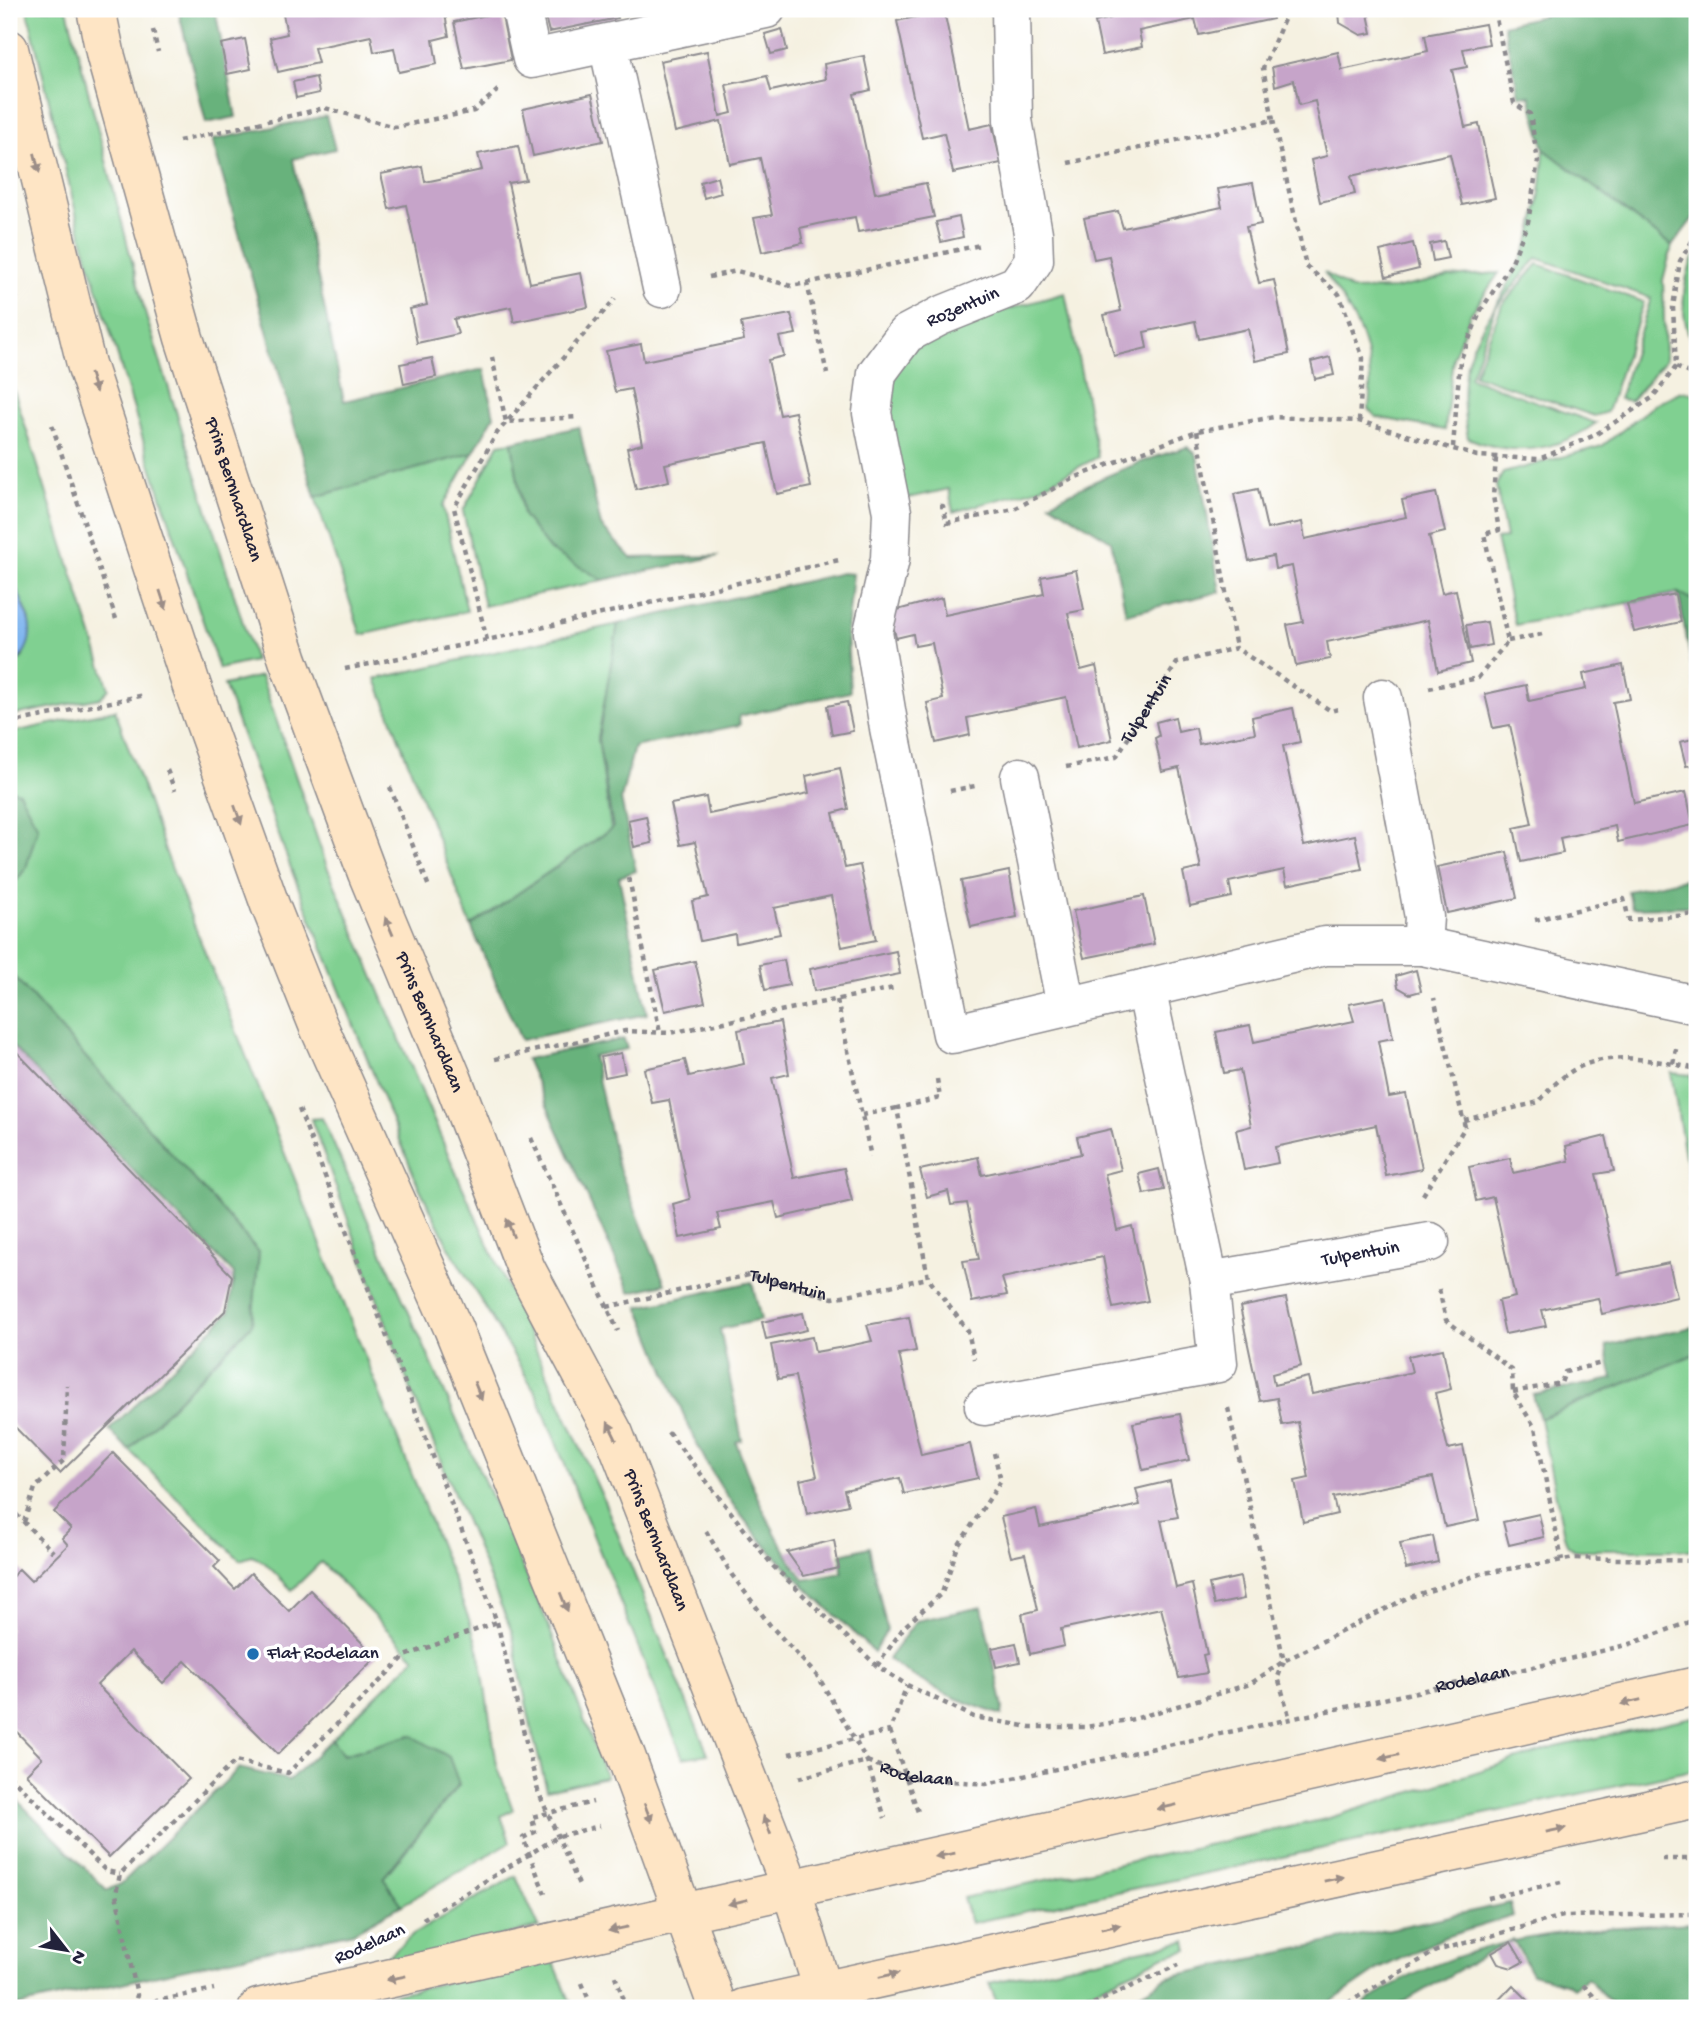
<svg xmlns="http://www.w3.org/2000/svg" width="1706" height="2017" font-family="'Gochi Hand',sans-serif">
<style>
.green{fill:#80d091;stroke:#517966;stroke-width:2}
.forest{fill:#68b27b;stroke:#456a5b;stroke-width:2}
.water{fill:#80b6ef;stroke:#516c95;stroke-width:2}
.building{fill:#c6a4c9}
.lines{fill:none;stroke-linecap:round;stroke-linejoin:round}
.street-casing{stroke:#8c8a8e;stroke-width:41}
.secondary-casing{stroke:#8c8a8e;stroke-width:41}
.path{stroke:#8c8a8e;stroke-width:4.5;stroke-dasharray:5 5;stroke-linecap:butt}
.street{stroke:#fff;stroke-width:38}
.secondary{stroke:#fee5c5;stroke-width:38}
.oneway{fill:#9b8d87}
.poi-dot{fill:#1f6fb2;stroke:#fff;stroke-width:2.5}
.labels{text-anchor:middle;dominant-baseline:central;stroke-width:7;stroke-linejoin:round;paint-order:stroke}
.street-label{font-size:19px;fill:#22223b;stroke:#fff}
.poi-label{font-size:19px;fill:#22223b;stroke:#fff;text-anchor:start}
</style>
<rect width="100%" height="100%" fill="#fff"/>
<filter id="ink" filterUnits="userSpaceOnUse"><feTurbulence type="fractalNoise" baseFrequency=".0143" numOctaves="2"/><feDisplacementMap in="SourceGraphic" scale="14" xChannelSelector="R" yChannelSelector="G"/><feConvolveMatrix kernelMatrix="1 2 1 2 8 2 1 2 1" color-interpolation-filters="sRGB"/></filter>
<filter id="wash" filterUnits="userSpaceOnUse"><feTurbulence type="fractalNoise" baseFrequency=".00686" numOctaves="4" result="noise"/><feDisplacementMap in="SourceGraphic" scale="28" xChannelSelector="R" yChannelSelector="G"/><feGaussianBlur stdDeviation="1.57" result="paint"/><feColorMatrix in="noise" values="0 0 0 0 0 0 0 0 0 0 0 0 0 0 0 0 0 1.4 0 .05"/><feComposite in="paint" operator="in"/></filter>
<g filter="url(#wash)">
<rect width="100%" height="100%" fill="#f5f1e1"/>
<g class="green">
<path d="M27,9H67L146,316L255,661L219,669L150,463L82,238Z"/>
<path d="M1544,149L1672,246L1663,280L1665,360L1631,401L1619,399L1651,298L1537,258L1496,307L1470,378L1596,423C1556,452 1513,457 1468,438C1449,344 1490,330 1524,254C1538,222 1542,184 1544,149Z"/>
<path d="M1697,249V354C1678,319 1680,285 1697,249Z"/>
<path d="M1538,264L1644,302L1607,412L1594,416L1474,375L1502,305Z"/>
<path d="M1324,272L1352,290L1394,289L1449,277L1499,273L1470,315L1453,358L1445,430L1376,417L1369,409C1375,346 1358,322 1324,272Z"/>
<path d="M1065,293L1098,457L1037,489L953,512L949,489L904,499L887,420L895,368L915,347L977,318Z"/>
<path d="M9,375L109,689L100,698L9,716V669L23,657L29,617L9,572Z"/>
<path d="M1682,391L1697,394V602L1678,593L1515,625L1496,539L1506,538L1496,485L1503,473L1602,446L1657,403Z"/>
<path d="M512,442L523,515L550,550L603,580L484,606L463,511L499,444Z"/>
<path d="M473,453L443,506L467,611L361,635L315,497Z"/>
<path d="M618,624L598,739L611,829L471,926L376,679Z"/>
<path d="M261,676L326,864L453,1166L602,1496L708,1754L683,1758L536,1393L450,1249L418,1185L293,874L224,685Z"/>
<path d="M115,710L170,864L469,1619L480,1655L497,1765L513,1810L501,1816L510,1842L402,1905L383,1878L459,1785L411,1735L343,1755L332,1739L415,1658L321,1562L292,1590L264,1562L252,1556L240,1560L129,1450L252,1324L259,1252L9,971V890L26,868L19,792L9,789V733Z"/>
<path d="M1671,1073L1691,1075L1697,1108V1251L1689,1211L1694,1209Z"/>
<path d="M322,1118L545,1617L606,1777L547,1790L532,1732L512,1632L407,1380L311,1119Z"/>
<path d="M1697,1353V1550H1574L1567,1544L1564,1535L1540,1419Z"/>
<path d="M1697,1716V1769L971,1923L963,1898L1326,1819L1556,1747Z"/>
<path d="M516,1876L539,1927L379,1965L413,1934Z"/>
<path d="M1186,1941L1188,1950L1165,1956L1055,2008H999L989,1983Z"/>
<path d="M552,1958L573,2008H334Z"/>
</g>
<g class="forest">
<path d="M178,9H215L236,117L206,123Z"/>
<path d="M1571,9H1697V213L1672,246L1544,149L1530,96L1519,95L1503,25Z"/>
<path d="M326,116L335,149L293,159L344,401L484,369L494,416L473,453L315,497L212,140Z"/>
<path d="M579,427L601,526L631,558L719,556L603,580L550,550L523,515L512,442Z"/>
<path d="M1188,447L1197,455L1220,592L1126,614L1111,541L1050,503C1095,480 1139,460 1188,447Z"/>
<path d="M842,573L853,574L847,633L850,692L739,716L740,725L634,747L621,799L636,871L619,877L647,1014L521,1040L471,926L613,828L598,739L618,624Z"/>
<path d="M1678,593L1697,602V694Z"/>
<path d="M9,789L19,792L38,827L26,868L9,890Z"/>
<path d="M1697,862V906L1632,908L1628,891L1694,877Z"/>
<path d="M9,971L259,1252L252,1324L129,1450L109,1430L229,1312L234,1274L9,1043Z"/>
<path d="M624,1039L627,1049L593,1056L617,1163L665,1284L630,1292L526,1059Z"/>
<path d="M752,1282L761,1320L720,1329L742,1440L736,1442C753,1492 773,1536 804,1580L842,1573L841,1554L869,1547L887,1630L874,1652C815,1596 751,1541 710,1469C682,1418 662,1360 639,1307Z"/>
<path d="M1697,1326V1353L1540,1419L1533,1395L1613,1379L1606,1346Z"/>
<path d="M982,1607L1003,1708L1002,1715C960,1702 924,1686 888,1659L916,1621Z"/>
<path d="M411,1735L449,1757L459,1784L383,1878L402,1905L353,1932L9,2008V1792L107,1890L121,1884L239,1768L289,1780L332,1739L343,1755Z"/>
<path d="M1510,1903L1513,1916L1445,1937L1379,1969L1322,2008H1115L1168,1977Z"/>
<path d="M1697,1923V2008H1616L1587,1978L1573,1988L1569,1984L1532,1974L1513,1939L1393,2008H1358C1459,1934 1576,1928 1697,1923Z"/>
</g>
<path class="water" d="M9,572C24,610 48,637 9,669Z"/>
<g id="blocks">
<g class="building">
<path d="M282,9H390L391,12L444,9L449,36L433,40L437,64L399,72L394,48L374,52L371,36L314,48L318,63L278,72L270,38L287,34Z"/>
<path d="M543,9H616L618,18L549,32Z"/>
<path d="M1109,9H1271L1273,19L1199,35L1195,19L1139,31L1142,47L1102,55L1095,22L1111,18Z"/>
<path d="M1356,9H1367L1372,33L1361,35L1340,23L1339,12Z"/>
<path d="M944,11L969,129L992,124L1001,163L953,173L944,133L922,138L897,21Z"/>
<path d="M501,12L511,60L464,69L454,22Z"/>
<path d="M1485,24L1489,44L1463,49L1467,67L1452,70L1465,127L1479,124L1495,198L1462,205L1450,154L1351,176L1355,194L1320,202L1311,160L1327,156L1315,101L1299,105L1294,80L1275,86L1272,67L1338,52L1342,70L1428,51L1425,35Z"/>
<path d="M782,29L787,50L771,54L765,34Z"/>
<path d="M245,39L251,69L227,74L221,44Z"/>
<path d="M707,51L720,116L732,113L726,85L767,76L771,91L826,79L824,64L864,56L871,90L854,94L875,193L926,183L934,217L858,232L855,217L827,222L800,228L803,243L762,252L754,218L772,215L760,158L730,164L721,121L675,132L660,61Z"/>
<path d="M316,77L319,93L296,98L293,82Z"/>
<path d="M592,94L603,141L533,156L523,109Z"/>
<path d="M518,146L526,180L508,183L530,283L581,273L588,307L514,322L511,307L482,313L454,319L458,334L417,343L410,309L427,305L417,255L406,205L389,209L381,174L422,166L425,182L482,170L478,154Z"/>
<path d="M717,177L721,193L704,198L700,182Z"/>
<path d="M1253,183L1261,224L1246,227L1259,283L1274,280L1289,354L1255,361L1248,329L1199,339L1195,321L1144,332L1147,348L1114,356L1104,315L1121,311L1109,256L1094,259L1084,218L1118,211L1123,228L1172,218L1222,207L1218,189Z"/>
<path d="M959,217L963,237L941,242L936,222Z"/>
<path d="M1444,241L1448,258L1433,261L1430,244Z"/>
<path d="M1413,243L1419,269L1386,277L1380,251Z"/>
<path d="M791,314L796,334L779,337L784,356L768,360L780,415L795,412L811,487L777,494L766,443L665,464L669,481L636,489L627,448L642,444L631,389L615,392L606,351L641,344L644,361L744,340L741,323Z"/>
<path d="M1330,357L1334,375L1315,379L1311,362Z"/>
<path d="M432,358L436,377L404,384L400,364Z"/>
<path d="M1258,489L1267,529L1302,522L1305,539L1406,517L1402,500L1436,493L1445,532L1429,536L1442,593L1456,590L1471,663L1438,671L1428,620L1327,642L1330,659L1296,666L1287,625L1303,622L1292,566L1275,569L1273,556L1249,561L1234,494Z"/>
<path d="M1076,570L1084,610L1068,613L1081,670L1096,666L1112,740L1077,748L1066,697L967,718L970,735L936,743L927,703L943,699L932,643L915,646L913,634L896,638L890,612L942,598L945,615L1044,594L1041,577Z"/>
<path d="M1675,594L1681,622L1634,632L1627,604Z"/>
<path d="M1487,622L1491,645L1470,649L1466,625Z"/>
<path d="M1623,665L1630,699L1613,702L1634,803L1686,792L1693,825L1618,842L1615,826L1560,838L1563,853L1521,862L1514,828L1532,824L1510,725L1493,728L1485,694L1526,685L1529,701L1586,689L1583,674Z"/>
<path d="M847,702L853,731L832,735L827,706Z"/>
<path d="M1293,708L1300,742L1283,746L1304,846L1355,835L1362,869L1287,885L1284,870L1229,882L1232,897L1190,906L1183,872L1201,868L1179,768L1162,772L1155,738L1159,736L1156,722L1175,717L1178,732L1196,728L1199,744L1255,733L1252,717Z"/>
<path d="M1697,738V764L1686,766L1680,742Z"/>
<path d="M840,768L848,809L833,813L845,868L860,865L876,940L842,947L831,896L774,908L780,934L736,943L735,934L700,941L692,901L708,897L695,842L680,845L671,804L706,797L709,814L809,793L806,776Z"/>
<path d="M646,816L652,843L634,847L628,820Z"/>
<path d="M1507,852L1517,898L1447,913L1437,867Z"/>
<path d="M1009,871L1017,917L971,927L961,881Z"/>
<path d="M1144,896L1154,944L1084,958L1073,911Z"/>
<path d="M896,951L900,974L814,991L810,969Z"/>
<path d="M784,960L789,985L765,990L760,965Z"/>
<path d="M695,961L705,1002L665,1011L655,970Z"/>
<path d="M1416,970L1421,991L1410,994L1398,987L1396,976Z"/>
<path d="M1385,997L1393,1038L1378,1041L1389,1097L1406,1094L1422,1169L1386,1176L1376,1125L1275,1147L1278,1163L1244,1170L1236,1130L1251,1126L1240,1070L1224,1073L1216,1032L1250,1025L1254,1042L1354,1021L1349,1004Z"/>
<path d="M780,1022L789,1074L772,1078L794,1178L844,1168L852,1201L778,1218L774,1202L717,1213L721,1229L680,1238L673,1204L690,1199L669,1100L652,1103L644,1069L685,1060L689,1076L744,1064L738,1030Z"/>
<path d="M9,1044L232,1276L225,1311L60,1473L9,1421Z"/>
<path d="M621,1053L625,1073L605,1077L601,1057Z"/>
<path d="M1111,1129L1121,1170L1105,1174L1117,1230L1132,1226L1148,1301L1113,1308L1103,1257L1002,1278L1007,1295L972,1302L963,1261L979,1259L967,1203L951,1205L948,1191L927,1197L920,1170L978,1157L982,1175L1081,1154L1077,1137Z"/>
<path d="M1606,1136L1614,1171L1596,1174L1618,1274L1669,1263L1677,1297L1602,1314L1598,1298L1568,1304L1542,1310L1546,1326L1505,1334L1498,1301L1515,1297L1493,1197L1476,1201L1469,1167L1510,1158L1513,1173L1569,1161L1566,1146Z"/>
<path d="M1159,1169L1164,1190L1144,1194L1139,1174Z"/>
<path d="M1286,1298L1301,1366L1272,1374L1274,1385L1308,1377L1312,1394L1361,1384L1412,1372L1408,1356L1443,1349L1451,1389L1435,1393L1441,1420L1448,1449L1463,1446L1479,1520L1445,1527L1433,1477L1333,1497L1337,1514L1303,1522L1295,1481L1309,1478L1298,1422L1282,1425L1277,1398L1260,1401L1240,1307Z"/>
<path d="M803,1313L807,1330L766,1339L762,1322Z"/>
<path d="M909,1317L916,1351L899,1354L921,1455L970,1444L978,1478L904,1494L900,1478L844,1490L848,1505L807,1514L800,1480L817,1476L795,1376L778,1379L771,1345L812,1337L815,1352L844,1347L872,1341L867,1325Z"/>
<path d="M1180,1414L1189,1460L1143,1470L1133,1423Z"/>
<path d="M113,1453L220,1561L214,1567L235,1589L251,1573L289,1611L310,1590L376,1657L278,1754L185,1661L163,1683L131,1651L97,1685L189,1779L109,1857L26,1774L42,1758L9,1724V1580L19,1569L31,1581L68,1545L62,1538L71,1529L54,1512Z"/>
<path d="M1170,1481L1178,1517L1161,1520L1176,1588L1192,1584L1207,1654L1203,1655L1207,1673L1179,1678L1161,1608L1061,1629L1064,1646L1030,1654L1022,1614L1038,1610L1032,1582L1025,1554L1011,1557L1001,1517L1036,1509L1040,1527L1140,1505L1136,1489Z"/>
<path d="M1539,1514L1544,1537L1509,1545L1503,1522Z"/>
<path d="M1433,1536L1438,1562L1406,1569L1400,1543Z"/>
<path d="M834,1540L839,1568L804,1576L787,1552Z"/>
<path d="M1240,1577L1244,1599L1214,1605L1209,1584Z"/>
<path d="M1016,1643L1020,1662L996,1667L992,1648Z"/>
<path d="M1511,1942L1523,1962L1512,1968L1498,1964L1492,1953Z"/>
<path d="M1513,1985L1536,2008H1491Z"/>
</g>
</g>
</g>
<g filter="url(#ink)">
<use href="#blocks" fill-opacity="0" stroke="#8c8a8e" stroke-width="2"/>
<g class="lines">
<g class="street-casing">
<g id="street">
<path d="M521,9L532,59L766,9"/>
<path d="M1011,9L1013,120L1033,233L1034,260L1017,285L940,316L906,334L877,373L872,413L892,512L890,559L873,632L889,728L952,1034L1325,946H1422L1697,1005"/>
<path d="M608,44L662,288"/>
<path d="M1383,698L1424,917L1422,946"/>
<path d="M1020,777L1066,1006"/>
<path id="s4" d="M1209,1281L1430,1242"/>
<path d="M984,1406L1218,1363L1209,1281L1146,988"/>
</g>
</g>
<g class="secondary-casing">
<g id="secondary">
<path id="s5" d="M96,9L106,57L184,338L288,660L367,873L453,1080L526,1269L614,1434L791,1889L829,2008"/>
<path d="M9,49L86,364L191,684L270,905L318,1025L453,1328L626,1756L718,2008"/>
<path d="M258,2008L1697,1686"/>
<path d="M744,2008L1697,1799"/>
</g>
</g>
<g class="path">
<path d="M153,30L158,52"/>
<path d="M1273,120L1306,266L1339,294L1363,358L1359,421"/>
<path d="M179,141L325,108L395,127L474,111L498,90"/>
<path d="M1068,163L1273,120L1263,68L1286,15L1311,9"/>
<path d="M9,269L17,298"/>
<path d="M709,277L737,271L791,286L807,283L827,374"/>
<path d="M807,283L980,245"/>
<path d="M492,357L506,422L577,417"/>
<path d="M1676,367L1697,377"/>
<path d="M52,425L116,619"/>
<path d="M1197,431L1236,648"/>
<path d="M1453,447L1460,361L1481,310L1511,264L1528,222L1538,161L1530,114L1514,103L1494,9"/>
<path d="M940,506H943L947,523L1014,509L1076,477L1197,431L1274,417L1359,421L1477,456L1539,459L1595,435L1652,398L1676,367L1673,307L1680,261L1697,233"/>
<path d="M487,640L454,508L497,433L615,299"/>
<path d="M1508,641L1542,634"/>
<path d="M345,669L487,640L839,560"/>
<path d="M1429,688L1478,678L1508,641L1484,534L1499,530L1493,496L1496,458"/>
<path d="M9,723L145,695"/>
<path id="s1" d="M1066,767L1116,757L1177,663L1236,648L1331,711L1338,709"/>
<path d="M167,770L175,791"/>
<path d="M390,787L429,887"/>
<path d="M950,791L975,786"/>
<path d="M629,878L660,1033"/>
<path d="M1535,920L1624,899L1629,920L1697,914"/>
<path d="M837,1000L871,1157"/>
<path d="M1676,1049L1673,1064L1697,1069"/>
<path d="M495,1059L625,1031L670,1033L894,988"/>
<path d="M937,1079L940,1098L897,1108L928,1278L968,1331L974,1359"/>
<path d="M299,1109L497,1622L538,1791L580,1887"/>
<path d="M862,1115L897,1108"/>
<path d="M1464,1120L1539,1102C1577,1052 1616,1054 1673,1064"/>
<path d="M531,1138L618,1331"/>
<path d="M1423,1195L1465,1127L1434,998"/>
<path d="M1439,1289L1446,1320L1512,1370L1513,1392L1535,1428L1562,1560"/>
<path id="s2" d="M607,1307L749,1275L833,1298L928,1278"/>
<path d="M1513,1392L1561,1383L1565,1372L1602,1363"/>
<path d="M1228,1408L1284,1661L1278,1677L1290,1719"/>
<path d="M668,1432L773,1566L877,1666L907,1685L974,1717L1030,1727H1086L1134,1719L1250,1684L1284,1661L1407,1598L1484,1573L1575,1558L1697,1561"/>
<path d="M9,1507L53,1552"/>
<path d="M24,1522L35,1488L64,1460L67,1385"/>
<path d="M706,1531L732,1575L770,1625L819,1678L867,1761L885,1818"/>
<path d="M877,1666L904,1627L942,1593L958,1546L1001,1481L994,1453"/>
<path d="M890,1731L918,1812"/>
<path d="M789,1754L890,1731L907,1685"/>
<path d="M9,1775L106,1871L120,1874"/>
<path id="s3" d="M799,1778L867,1761L906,1777L986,1784L1557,1662L1630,1644L1697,1619"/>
<path d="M1662,1859H1697"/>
<path d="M545,1894L523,1838L535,1832L532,1817L593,1802"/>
<path d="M1488,1898L1561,1882"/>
<path d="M423,1919L559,1836L600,1826"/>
<path d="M615,1976L627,2008"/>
<path d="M582,1983L592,2008"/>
<path d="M1583,1985L1605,2008"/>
<path d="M124,2008L214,1989"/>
<path d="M134,2008L137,1995L116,1894L120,1874L235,1761L288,1773L405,1656L497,1622"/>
<path d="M1084,2008L1178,1965"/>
<path d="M1339,2008L1436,1951L1563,1916L1697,1914"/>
</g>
<use href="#street" class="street"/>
<use href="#secondary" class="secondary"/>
</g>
<defs><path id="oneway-solid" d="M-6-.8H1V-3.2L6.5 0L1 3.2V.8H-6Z" transform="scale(1.75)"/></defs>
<g class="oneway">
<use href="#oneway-solid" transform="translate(37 163) rotate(76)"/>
<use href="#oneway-solid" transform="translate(93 383) rotate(72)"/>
<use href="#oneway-solid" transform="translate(163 600) rotate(72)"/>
<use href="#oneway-solid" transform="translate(238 815) rotate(70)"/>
<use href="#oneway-solid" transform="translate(389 926) rotate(-113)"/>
<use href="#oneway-solid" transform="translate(510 1228) rotate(-111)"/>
<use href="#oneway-solid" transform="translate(478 1391) rotate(68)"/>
<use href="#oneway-solid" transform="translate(612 1431) rotate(-116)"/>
<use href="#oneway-solid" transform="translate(564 1602) rotate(68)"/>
<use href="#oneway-solid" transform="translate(1631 1702) rotate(167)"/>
<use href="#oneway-solid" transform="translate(1389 1757) rotate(167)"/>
<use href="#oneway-solid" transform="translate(1167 1807) rotate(167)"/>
<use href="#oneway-solid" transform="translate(648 1813) rotate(69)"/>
<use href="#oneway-solid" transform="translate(767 1825) rotate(-111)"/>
<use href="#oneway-solid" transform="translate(1556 1830) rotate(-12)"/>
<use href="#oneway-solid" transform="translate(945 1855) rotate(170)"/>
<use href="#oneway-solid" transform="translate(1334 1879) rotate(-12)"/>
<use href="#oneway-solid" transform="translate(738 1902) rotate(166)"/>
<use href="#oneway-solid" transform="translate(1111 1927) rotate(-12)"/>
<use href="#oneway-solid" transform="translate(618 1929) rotate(168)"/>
<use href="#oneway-solid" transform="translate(889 1975) rotate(-13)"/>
<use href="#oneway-solid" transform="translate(396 1978) rotate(168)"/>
</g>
</g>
<circle class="poi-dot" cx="253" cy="1654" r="7"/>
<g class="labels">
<g class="street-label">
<text transform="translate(963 308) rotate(-23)">Rozentuin</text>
<text stroke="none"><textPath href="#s5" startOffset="500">Prins Bernhardlaan</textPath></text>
<text stroke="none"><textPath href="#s1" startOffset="108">Tulpentuin</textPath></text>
<text stroke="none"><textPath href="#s5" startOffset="1068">Prins Bernhardlaan</textPath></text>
<text stroke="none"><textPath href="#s4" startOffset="154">Tulpentuin</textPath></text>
<text stroke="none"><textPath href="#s2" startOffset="186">Tulpentuin</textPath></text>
<text stroke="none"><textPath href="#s5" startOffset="1634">Prins Bernhardlaan</textPath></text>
<text stroke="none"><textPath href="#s3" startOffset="690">Rodelaan</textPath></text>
<text stroke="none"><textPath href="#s3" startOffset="122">Rodelaan</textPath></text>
<text transform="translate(370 1945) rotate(-24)">Rodelaan</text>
</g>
<g class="poi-label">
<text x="267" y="1654">Flat Rodelaan</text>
</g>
</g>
<rect width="1706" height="2017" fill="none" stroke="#fff" stroke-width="35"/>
<g transform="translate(66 1950) rotate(121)" stroke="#ffffff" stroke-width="5" paint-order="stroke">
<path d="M0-5L12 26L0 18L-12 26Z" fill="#22223b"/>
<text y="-10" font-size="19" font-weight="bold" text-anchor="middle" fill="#22223b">N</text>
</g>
</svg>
